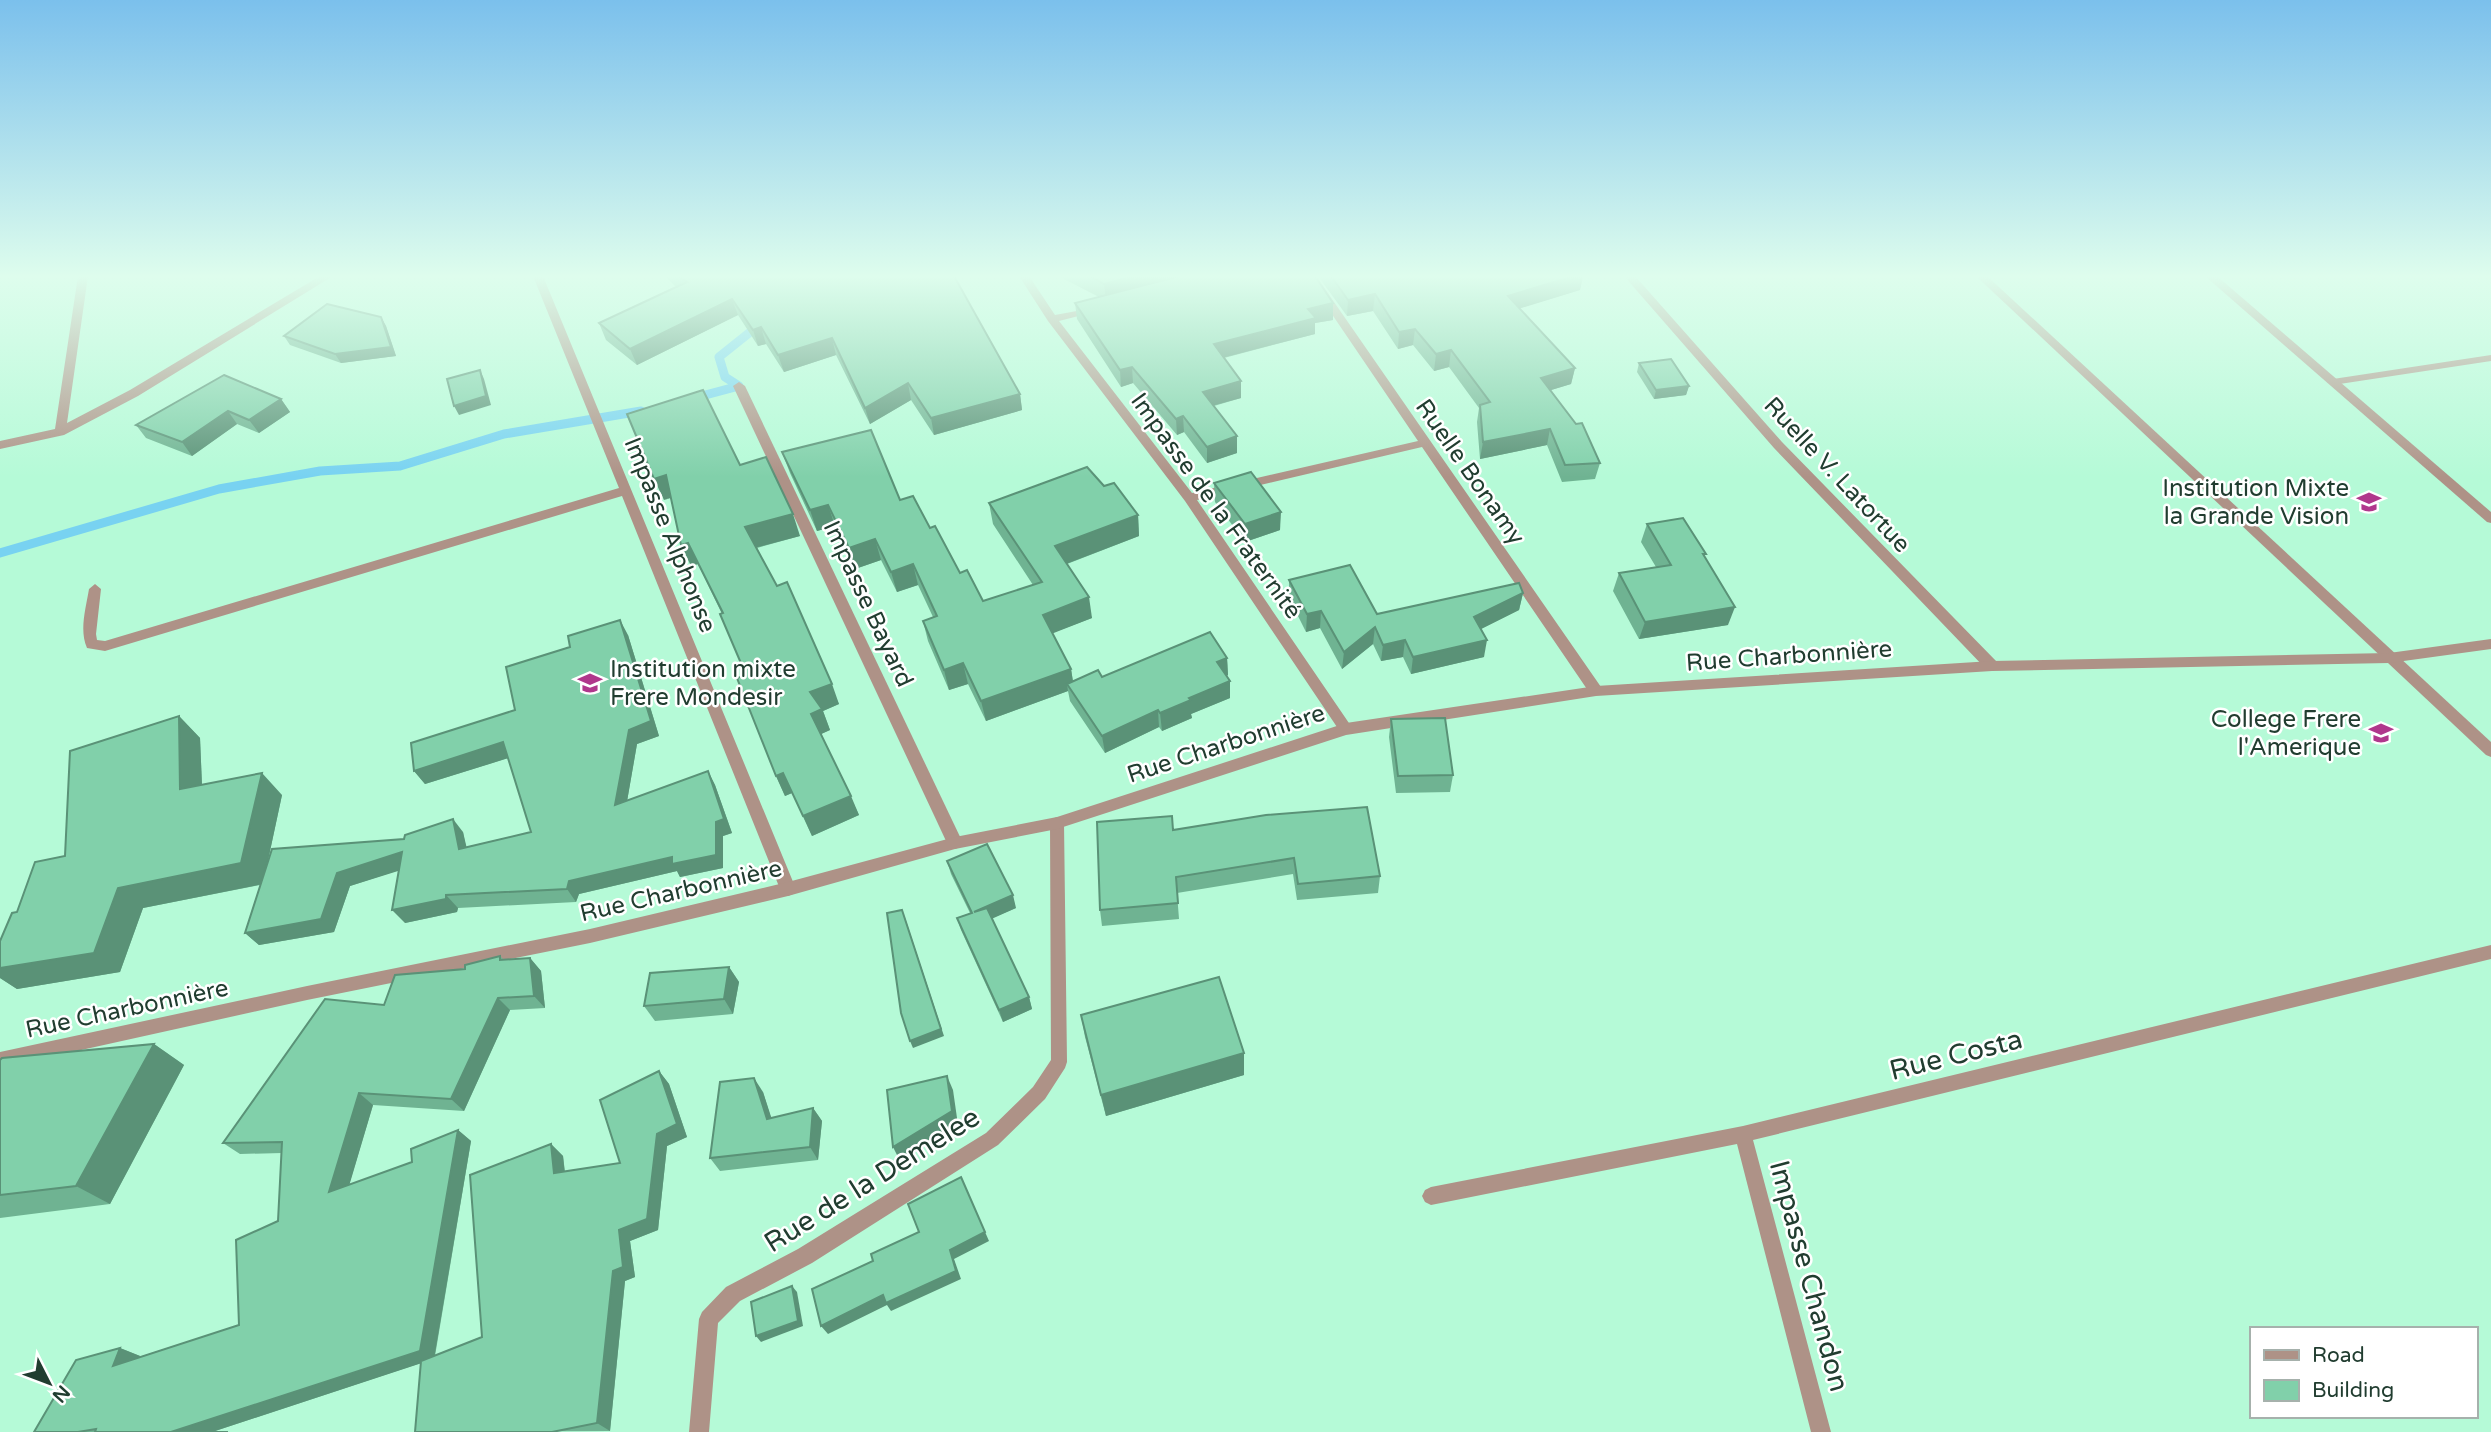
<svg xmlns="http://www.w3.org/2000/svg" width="2491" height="1432" font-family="'Varela Round',sans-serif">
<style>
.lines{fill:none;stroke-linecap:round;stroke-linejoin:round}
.stream{stroke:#78d2f1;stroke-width:9}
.service{fill:#ae9287;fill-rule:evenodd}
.minor{fill:#ae9287;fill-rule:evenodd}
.tertiary{fill:#ae9287;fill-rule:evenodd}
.wall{fill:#6fb392}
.shaded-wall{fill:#5a9277}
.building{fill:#81d0aa;stroke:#5a9277;stroke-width:2}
.labels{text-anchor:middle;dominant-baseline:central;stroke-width:5;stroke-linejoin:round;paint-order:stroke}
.street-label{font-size:24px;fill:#213d30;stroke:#fff}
.poi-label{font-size:24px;fill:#213d30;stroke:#fff;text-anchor:end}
.near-street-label{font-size:28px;fill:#213d30;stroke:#fff}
</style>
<rect width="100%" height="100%" fill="#b5fad7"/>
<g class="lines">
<g class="stream">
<path d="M694,398L739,386L725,377L719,357L759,325"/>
<path d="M0,553L219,489L320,471L400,466L504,434L641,411"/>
</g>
<path class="service" d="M2491,355V361L2333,385L2327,382L2333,379Z"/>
<g class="minor">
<path d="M78,276H88L67,423L130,390L320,276H333L138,396L64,435L0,449V441L55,429Z"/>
<path d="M533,276H543L796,889L793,894L788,896L783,894L780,889L622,496L105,651L87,648C79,630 86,608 89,589L95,584L101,589L96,634L97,640L105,641L619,488Z"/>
<path d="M1019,276H1029L1055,315L1098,307V311L1059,321L1192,493L1418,441L1306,276H1316L1601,687L1603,691L1601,695H1591L1422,447L1197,500L1353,729L1351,733H1341L1185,501L1048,321Z"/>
<path d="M1624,276H1635L1782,442L1997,662L1999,666L1997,670H1987L1774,448Z"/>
<path d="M1976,276H1987L2491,742V757L2486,755Z"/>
<path d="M2205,276H2217L2491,512V523L2487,522Z"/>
<path d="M739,382L745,386L963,843L960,847L955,849L950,847L947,843L733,386Z"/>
<path d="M1057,817L1062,819L1064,823L1067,1062L1065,1068L1045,1099L998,1145L812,1263L740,1301L718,1323L709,1432H689L699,1319L702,1312L726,1287L798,1249L986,1133L1033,1087L1051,1060L1050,823L1052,819Z"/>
<path d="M2491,945V959L1753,1140L1831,1432H1811L1737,1144L1431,1205L1425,1202L1422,1196L1425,1190L1431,1187L1743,1126Z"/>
</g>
<path class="tertiary" d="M2491,639V649L2389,663L1992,671L1596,696L1346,735L1057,829L955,849L788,896L590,943L307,1000L0,1068V1052L307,986L590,929L788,882L955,837L1057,817L1346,723L1596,686L1992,661L2389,653Z"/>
</g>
<g class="wall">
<path d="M665,276H954L1020,394L1022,410L934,435L911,400L870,424L836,355L784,372L766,344L758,346L738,315L637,365L606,340L599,323L676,287Z"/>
<path d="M1058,276H1315L1333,320L1315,323V334L1224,358L1241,381V398L1214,406L1237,453L1207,463L1184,432L1177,435L1133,383L1121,387L1077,319L1075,303L1099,297Z"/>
<path d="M1318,276H1583L1580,290L1520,308L1575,368L1571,384L1551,390L1600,463L1595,479L1562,482L1547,445L1480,459L1477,422L1479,408L1449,367L1434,371L1413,345L1398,349L1373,311L1347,316Z"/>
<path d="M381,317L386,326L396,356L341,363L290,345L284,336Z"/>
<path d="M1639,363L1689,386L1686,395L1654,399L1637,372Z"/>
<path d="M281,399L290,412L259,433L237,424L192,456L146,438L136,425Z"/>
<path d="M782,452L900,500L930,528L960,573L983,601L1033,585L993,524L989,503L1104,486L1138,515L1139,536L1067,564L1092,618L1052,633L1071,669L1073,681L1227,658L1228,675L1227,676L1230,681V698L1191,714L1192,718L1162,731L1159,727L1105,753L1070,701L1068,691L986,721L968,684L949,690L928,641L923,621L933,617L918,585L897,592L881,560L855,569L835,526L817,531L790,473Z"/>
<path d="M740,465L800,536L757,548L839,704L823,711L830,730L821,734L859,815L812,836L792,793L785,796L776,776L746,675L722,614L698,564L691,566L671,498L664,500Z"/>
<path d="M1214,483L1280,530L1245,542L1215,502Z"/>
<path d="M1647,524L1705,557L1728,625L1639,639L1613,591L1619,573L1656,567L1641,542Z"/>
<path d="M1289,580L1377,614L1523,593L1519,610L1481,629L1484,657L1411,674L1403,657L1381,661L1373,644L1342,669L1320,628L1306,632L1289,598Z"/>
<path d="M628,635L659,736L637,744L627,801L708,771L715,785L732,833L723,836V868L680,877L677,871L579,894L576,902L458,908L457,912L405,923L399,870L350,886L334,932L259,945L245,933L260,885L143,908L120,972L17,989L0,978V941L17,912L65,856L179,716L200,738L202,785L282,795L268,860L404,839L463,832L466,847L531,832L508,758L425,784L414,771L515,710Z"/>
<path d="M1391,719L1453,775L1450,792L1396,793L1389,737Z"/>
<path d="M1173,830L1380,876L1378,893L1297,900L1293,874L1177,893L1179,919L1102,926L1100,910Z"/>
<path d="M947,861L1016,908L992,918L1029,997L1032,1009L1003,1022L961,930L957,918L970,913L951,874Z"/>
<path d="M500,956L504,960L530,958L541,971L545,1008L510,1010L464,1111L373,1105L349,1185L412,1162L458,1130L471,1141L435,1356L482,1337L551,1144L563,1156L565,1172L620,1163L659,1071L669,1084L687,1137L667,1146L658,1230L630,1241L635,1277L625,1281L610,1431L415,1432L421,1363L212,1432H228H34L120,1348L140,1356L139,1357L239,1325L278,1221L282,1153L240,1154L223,1143L384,1005L465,969Z"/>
<path d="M729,967L739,982L733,1014L655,1021L644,1006Z"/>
<path d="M1081,1015L1244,1075L1106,1116L1085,1037Z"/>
<path d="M154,1044L184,1065L110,1204L0,1218V1060Z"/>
<path d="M763,1092L771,1118L813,1108L822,1121L818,1160L720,1171L710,1158Z"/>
</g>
<g class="shaded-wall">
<path d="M1134,276H1203L1106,300L1104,284Z"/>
<path d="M1574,276H1583L1580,290L1505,313L1508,296Z"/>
<path d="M1375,294L1373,311L1347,316L1348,300Z"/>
<path d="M732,299L738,315L637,365L630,349Z"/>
<path d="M1333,303V320L1315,323V334L1214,360V344L1308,309Z"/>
<path d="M381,317L386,326L396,356L341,363L335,354Z"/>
<path d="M761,327L766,344L758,346L753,330Z"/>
<path d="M1415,329L1413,345L1398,349L1399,332Z"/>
<path d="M832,338L836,355L784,372L778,355Z"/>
<path d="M1451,350L1449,367L1434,371L1436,354Z"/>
<path d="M1132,367L1133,383L1121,387L1120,370Z"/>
<path d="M1575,368L1571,384L1538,394L1541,378Z"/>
<path d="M480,370L484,379L491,405L459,415L454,406Z"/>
<path d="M1241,381V398L1204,408L1203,392Z"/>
<path d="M908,383L911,400L870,424L865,408Z"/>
<path d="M1689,386L1686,395L1654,399L1656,390Z"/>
<path d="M1020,394L1022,410L934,435L931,418Z"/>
<path d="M281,399L290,412L259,433L249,420Z"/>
<path d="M228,411L237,424L192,456L182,442Z"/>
<path d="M1183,416L1184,432L1177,435L1176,419Z"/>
<path d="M1550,429L1547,445L1480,459L1483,442Z"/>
<path d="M1237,436V453L1207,463V447Z"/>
<path d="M666,475L675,496L664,500L654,479Z"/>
<path d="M828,505L835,526L817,531L810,510Z"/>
<path d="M1281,512L1280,530L1245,542V524Z"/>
<path d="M793,514L800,536L754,548L745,527Z"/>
<path d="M1138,515L1139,536L1058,567L1055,546Z"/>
<path d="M875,539L881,560L855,569L849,548Z"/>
<path d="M688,543L698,564L691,566L681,545Z"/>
<path d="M913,564L918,585L897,592L891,572Z"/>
<path d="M1523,593L1519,610L1471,634L1474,617Z"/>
<path d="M1089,597L1092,618L1046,636L1043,615Z"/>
<path d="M1735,607L1728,625L1639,639L1645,622Z"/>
<path d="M1321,611L1320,628L1306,632L1307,614Z"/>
<path d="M620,620L628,635L659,736L637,744L624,819L615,805Z"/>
<path d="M1375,627L1373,644L1342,669L1344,652Z"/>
<path d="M1405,640L1403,657L1381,661L1383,645Z"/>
<path d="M1487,640L1484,657L1411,674L1413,657Z"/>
<path d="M1227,658L1228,675L1218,679L1217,662Z"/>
<path d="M963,663L968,684L949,690L944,670Z"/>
<path d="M1071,669L1074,689L1067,684L1068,691L986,721L981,701Z"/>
<path d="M1230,681V698L1191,714L1192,718L1162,731L1160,713L1189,698Z"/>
<path d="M832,684L839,704L823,711L830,730L819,735L811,714L810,692Z"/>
<path d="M1158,710L1159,727L1105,753L1102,736Z"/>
<path d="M179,716L200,738L203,810L180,789Z"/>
<path d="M503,742L512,757L425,784L414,771Z"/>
<path d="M708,771L715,785L732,833L723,836V868L680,877L677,871L579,894L576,902L567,889L569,881Z"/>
<path d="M262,773L282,795L263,884L143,908L120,972L17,989L0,978V968L118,888Z"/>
<path d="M783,773L792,793L785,796L776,776Z"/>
<path d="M851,796L859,815L812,836L803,816Z"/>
<path d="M453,819L463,832L470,862L459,849Z"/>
<path d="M402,852L414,866L350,886L334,932L259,945L245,933L337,873Z"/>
<path d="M446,895L458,908L457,912L405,923L392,910Z"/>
<path d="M1013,895L1016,908L978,925L974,912Z"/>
<path d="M905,918L944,1036L913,1048L910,1041Z"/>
<path d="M530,958L541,971L545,1008L534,996Z"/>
<path d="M729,967L739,982L733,1014L724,999Z"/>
<path d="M1029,997L1032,1009L1003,1022L999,1010Z"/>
<path d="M498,998L510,1010L464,1111L451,1099Z"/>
<path d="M154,1044L184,1065L110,1204L76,1186Z"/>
<path d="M1244,1053V1075L1106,1116L1101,1095Z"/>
<path d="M659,1071L669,1084L687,1137L667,1146L658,1230L630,1241L635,1277L625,1281L610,1431L597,1423L613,1271L619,1230Z"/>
<path d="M947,1076L953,1090L958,1125L900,1161L893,1147Z"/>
<path d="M754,1078L763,1092L776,1132L767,1119Z"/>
<path d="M359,1093L373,1105L344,1203L329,1192Z"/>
<path d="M813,1108L822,1121L818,1160L810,1147Z"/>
<path d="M458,1130L471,1141L434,1359L212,1432H172Z"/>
<path d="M551,1144L563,1156L566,1185L554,1173Z"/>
<path d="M961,1177L989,1241L954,1259L961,1279L891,1311L887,1305L828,1334L821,1326L883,1295L950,1250Z"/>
<path d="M792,1286L797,1292L803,1326L761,1342L756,1336Z"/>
<path d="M120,1348L140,1356L133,1374L113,1366Z"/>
</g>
<g class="building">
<path d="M678,276H954L1020,394L931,418L908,383L865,408L832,338L778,355L761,327L753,330L732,299L630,349L599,323L687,282Z"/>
<path d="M1090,276H1134L1104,284Z"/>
<path d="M1180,276H1315L1333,303L1308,309L1316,318L1214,344L1241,381L1203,392L1237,436L1207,447L1183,416L1176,419L1132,367L1120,370L1075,303Z"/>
<path d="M1331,276H1574L1508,296L1575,368L1541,378L1576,424L1582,423L1600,463L1565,465L1550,429L1483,442L1480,405L1490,402L1451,350L1436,354L1415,329L1399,332L1375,294L1348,300Z"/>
<path d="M327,304L381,317L391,347L335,354L284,336Z"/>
<path d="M1671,359L1689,386L1656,390L1639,363Z"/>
<path d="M480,370L486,396L454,406L447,379Z"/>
<path d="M224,375L281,399L249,420L228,411L182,442L136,425Z"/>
<path d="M703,390L740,465L766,457L793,514L745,527L777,586L787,582L832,684L810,692L822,709L811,714L851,796L803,816L783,773L776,776L737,678L746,675L720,614L723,613L688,543L681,545L666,475L654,479L627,414Z"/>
<path d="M871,430L900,500L913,496L930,528L935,526L960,573L967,570L983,601L1042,582L989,503L1087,467L1104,486L1114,483L1138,515L1055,546L1089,597L1043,615L1071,669L981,701L963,663L944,670L923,621L937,616L913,564L891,572L875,539L849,548L828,505L810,510L782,452Z"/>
<path d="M1251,472L1281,512L1245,524L1214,483Z"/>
<path d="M1683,518L1706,554H1703L1735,607L1645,622L1619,573L1671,565L1647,524Z"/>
<path d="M1350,565L1377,614L1519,583L1523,593L1474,617L1487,640L1413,657L1405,640L1383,645L1375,627L1344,652L1321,611L1307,614L1289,580Z"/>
<path d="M620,620L651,721L629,730L615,805L708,771L724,819L716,822V855L672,864V857L569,881L567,889L446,895V899L392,910L402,852L337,873L321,919L245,933L272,849L404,839L405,835L453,819L459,849L531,832L503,742L414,771L411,743L515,710L506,667L570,647L568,636Z"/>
<path d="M1210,632L1227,658L1217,662L1230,681L1189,698L1191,700L1160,713L1158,710L1102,736L1067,684L1098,670L1102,677Z"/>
<path d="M179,716L180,789L262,773L241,863L118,888L94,953L0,968V941L12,913L17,912L35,862L65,856L70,751Z"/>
<path d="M1445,718L1453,775L1398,776L1391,719Z"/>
<path d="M1367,807L1380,876L1298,884L1294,858L1176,877L1178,903L1100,910L1097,822L1172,816L1173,830L1266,815Z"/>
<path d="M987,844L1013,895L974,912L987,908L1029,997L999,1010L957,918L972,913L947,861Z"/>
<path d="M902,910L941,1029L910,1041L901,1013L887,913Z"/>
<path d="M500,956V960L530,958L534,996L498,998L451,1099L359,1093L329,1192L412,1162L411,1149L458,1130L420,1351L171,1432H228H95L96,1429L78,1432H34L76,1360L120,1348L113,1366L239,1325L236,1240L278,1221L282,1142L223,1143L325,999L384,1005L395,975L465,969V965Z"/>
<path d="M729,967L724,999L644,1006L650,973Z"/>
<path d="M1219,977L1244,1053L1101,1095L1081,1015Z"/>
<path d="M154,1044L76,1186L0,1195V1060L2,1058Z"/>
<path d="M659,1071L677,1124L657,1134L647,1219L619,1230L623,1267L613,1271L597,1423L552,1432H415L421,1361L482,1337L470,1175L551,1144L554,1173L620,1163L600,1100Z"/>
<path d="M947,1076L952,1111L893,1147L887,1090Z"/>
<path d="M754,1078L767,1119L813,1108L810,1147L710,1158L720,1082Z"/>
<path d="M961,1177L985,1232L950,1250L956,1271L886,1303L883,1295L821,1326L812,1289L873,1261L871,1254L919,1232L908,1204Z"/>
<path d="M792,1286L798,1321L756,1336L751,1302Z"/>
</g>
<linearGradient id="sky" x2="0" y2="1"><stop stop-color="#7bc0ec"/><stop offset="0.58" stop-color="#defded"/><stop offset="1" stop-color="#defded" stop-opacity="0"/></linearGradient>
<rect width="2491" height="477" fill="url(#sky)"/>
<defs>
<g id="school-bare" transform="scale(1.89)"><path d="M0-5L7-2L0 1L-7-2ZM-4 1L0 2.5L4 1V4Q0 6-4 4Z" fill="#b0378c" stroke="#fff" stroke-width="2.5" paint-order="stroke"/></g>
<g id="university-bare" transform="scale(1.89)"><path d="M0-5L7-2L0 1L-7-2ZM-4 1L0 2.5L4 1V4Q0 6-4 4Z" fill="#b0378c" stroke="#fff" stroke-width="2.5" paint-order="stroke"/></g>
</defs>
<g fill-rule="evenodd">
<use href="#school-bare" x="2369" y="502"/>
<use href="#school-bare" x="590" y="683"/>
<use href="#university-bare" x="2381" y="733"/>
</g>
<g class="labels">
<g class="street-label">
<text transform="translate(1470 472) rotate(55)">Ruelle Bonamy</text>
<text transform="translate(1837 475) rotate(47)">Ruelle V. Latortue</text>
<text transform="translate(1216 506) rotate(54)">Impasse de la Fraternité</text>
<text transform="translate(670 535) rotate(68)">Impasse Alphonse</text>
<text transform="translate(868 604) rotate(65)">Impasse Bayard</text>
<text transform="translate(1789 656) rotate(-4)">Rue Charbonnière</text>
<text transform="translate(1226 744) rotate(-18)">Rue Charbonnière</text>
<text transform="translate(681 891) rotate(-13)">Rue Charbonnière</text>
<text transform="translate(127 1009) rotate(-12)">Rue Charbonnière</text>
</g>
<g class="poi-label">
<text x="2349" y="488">Institution Mixte<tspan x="2349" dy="28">la Grande Vision</tspan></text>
<text x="610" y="669" text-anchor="start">Institution mixte<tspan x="610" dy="28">Frere Mondesir</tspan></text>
<text x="2361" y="719">College Frere<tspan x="2361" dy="28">l'Amerique</tspan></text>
</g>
<g class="near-street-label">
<text transform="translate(1956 1055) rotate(-14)">Rue Costa</text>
<text transform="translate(872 1180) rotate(-32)">Rue de la Demelee</text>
<text transform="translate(1809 1276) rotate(75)">Impasse Chandon</text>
</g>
</g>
<rect x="2250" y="1327" width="228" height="91" fill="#ffffff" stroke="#a6b1ac" stroke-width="2"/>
<rect x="2264" y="1350" width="35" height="10" fill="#ae9287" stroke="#a6b1ac" stroke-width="2"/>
<text x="2312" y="1362" font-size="21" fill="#213d30">Road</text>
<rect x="2264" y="1380" width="35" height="21" fill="#81d0aa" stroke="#a6b1ac" stroke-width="2"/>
<text x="2312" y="1397" font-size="21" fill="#213d30">Building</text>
<g transform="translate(49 1383) rotate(132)" stroke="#ffffff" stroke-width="5" paint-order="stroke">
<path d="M0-5L12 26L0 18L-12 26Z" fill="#213d30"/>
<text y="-10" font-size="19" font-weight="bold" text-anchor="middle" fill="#213d30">N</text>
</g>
</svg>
